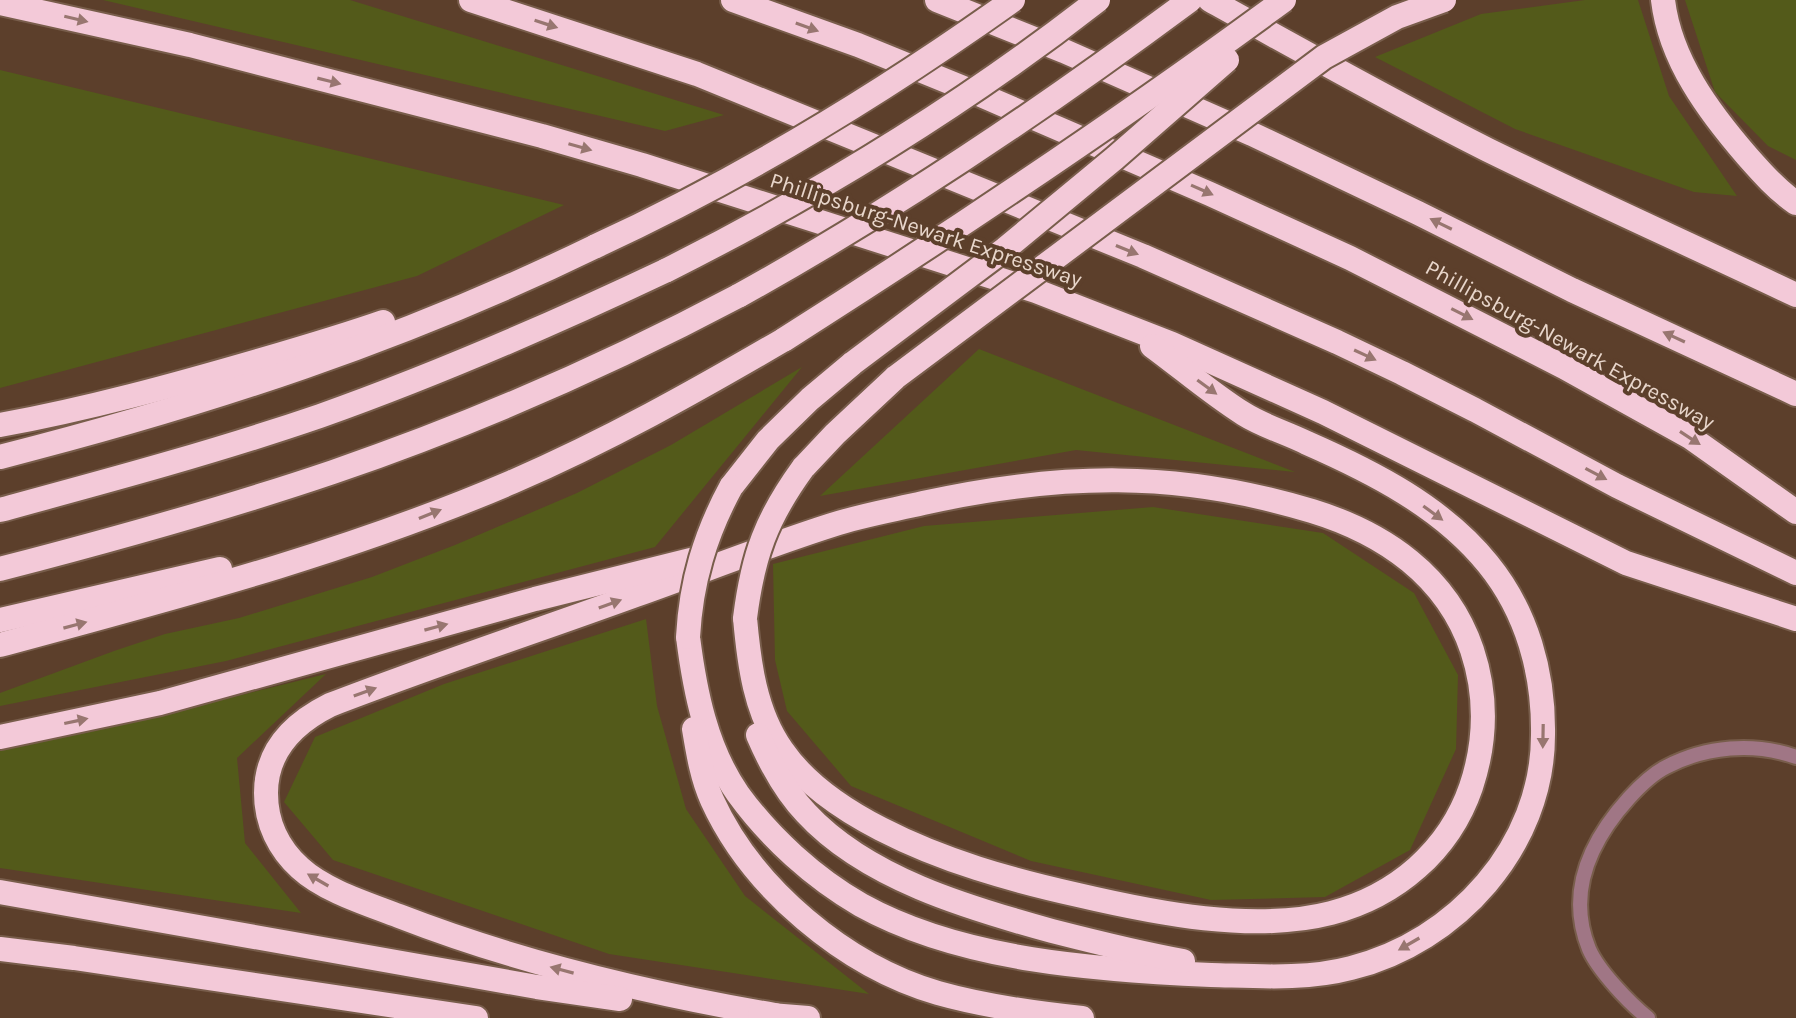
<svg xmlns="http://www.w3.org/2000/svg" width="1796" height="1018" font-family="Karla,sans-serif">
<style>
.green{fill:#535a1a}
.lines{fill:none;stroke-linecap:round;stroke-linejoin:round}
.lane-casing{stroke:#785d4b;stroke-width:18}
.highway-casing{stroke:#785d4b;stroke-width:28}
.lane{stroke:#a07685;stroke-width:14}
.highway{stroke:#f3c9d8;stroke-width:24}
.highway-bridge-casing{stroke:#785d4b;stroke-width:28;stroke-linecap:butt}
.highway-bridge{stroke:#f3c9d8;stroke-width:24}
.oneway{fill:#987670}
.labels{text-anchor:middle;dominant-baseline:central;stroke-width:8;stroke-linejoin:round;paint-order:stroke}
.street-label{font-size:22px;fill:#e8d6cb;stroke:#5c3f2b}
</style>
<rect width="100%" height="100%" fill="#5c3f2b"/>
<g class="green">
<path d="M103,0H350L724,115L665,131Z"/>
<path d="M1585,0H1638L1669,96L1737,196L1694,192L1515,129L1375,57L1481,14Z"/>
<path d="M1685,0H1796V160L1768,146L1715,92Z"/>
<path d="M0,70L564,205L417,276L0,388Z"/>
<path d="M979,349L1295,472L1076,450L820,496Z"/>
<path d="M802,367L655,547L226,661L0,706V693L114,651L165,634L239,618L372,577L455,545L577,493L671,445Z"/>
<path d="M1153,507L1323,533L1414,593L1458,675L1456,749L1410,850L1325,897L1211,900L1031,861L851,786L787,711L775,660L773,564L924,526Z"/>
<path d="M646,619L657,706L686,809L745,896L869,994L609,954L333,860L284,802L315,737L444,684Z"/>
<path d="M326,674L237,758L245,843L301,913L0,868V747L128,723Z"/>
</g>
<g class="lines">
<g class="lane-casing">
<path id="lane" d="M1648,1018C1629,1003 1598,970 1589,949C1566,892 1591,840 1629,798C1639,787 1652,774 1666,767C1706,746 1754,742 1796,757"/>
</g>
<g class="highway-casing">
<g id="highway">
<path d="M471,0L697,74L1143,256L1337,342L1402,373L1475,410L1617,486L1796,573"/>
<path d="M733,0L858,45L976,93L1210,194L1350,258L1564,367L1690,437L1796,512"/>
<path d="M937,0L1064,51L1252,134L1418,213L1572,290L1796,394"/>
<path d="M1210,0C1302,51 1394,103 1488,150C1590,200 1693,246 1796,295"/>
<path d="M1663,0C1670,60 1709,112 1747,156C1762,173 1777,190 1796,203"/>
<path d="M0,3L190,45L542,136L642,165L1036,291L1172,344L1323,412L1626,563L1796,619"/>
<path d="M0,425C88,409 175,385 261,360C302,348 343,336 383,322"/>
<path d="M0,457C208,404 403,340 596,246"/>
<path d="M803,468L835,434L896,377"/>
<path d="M731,487L768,440L810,399L853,363"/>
<path d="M0,510C107,481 215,452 320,416C438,374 553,324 667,270"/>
<path d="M0,569C112,540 224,509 333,472C473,424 610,364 740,295"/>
<path d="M745,618C749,663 755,712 782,750C806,785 844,810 881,829C943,861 1011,880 1078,895C1155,913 1254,933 1331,913C1396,896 1449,851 1471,787C1486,742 1487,695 1472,650C1447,576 1384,533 1312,511C1177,470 1060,473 923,503C893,510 862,515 832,525C766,546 701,572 636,595C534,632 431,666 330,705C294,723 266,750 266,793C266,823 279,849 300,868C325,891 368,904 399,916C520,963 646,993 775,1015"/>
<path d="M0,620L220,569"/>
<path d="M688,637C695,692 706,748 738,794C770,838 814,878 861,905C962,961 1098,970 1211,975C1256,976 1306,980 1351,968C1456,942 1543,846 1543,735C1544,673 1527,612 1488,564C1442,507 1373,472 1307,443C1287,433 1263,426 1244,414C1212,394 1182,368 1152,346"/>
<path d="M0,645C173,598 347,553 512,482C607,441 696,391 785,339"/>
<path d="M694,729C698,753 702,778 712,800C752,888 845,966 938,993C984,1006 1034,1013 1082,1018"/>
<path d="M758,735C770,763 784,790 806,813C866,878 968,908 1052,931C1095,942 1139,953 1183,961"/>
<path d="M0,737L160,703L535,599L699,558"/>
<path d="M0,892L537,987L620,999"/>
<path d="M0,949L74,958L476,1018"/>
<path d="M760,1014L808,1018"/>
</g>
</g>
<use href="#lane" class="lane"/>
<use href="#highway" class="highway"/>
<g class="highway-bridge-casing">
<g id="highway-bridge">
<path d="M596,246C743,178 881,94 1013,0"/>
<path d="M667,270C818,194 964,105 1098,0"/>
<path d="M740,295C897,208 1046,107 1190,0"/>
<path d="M785,339C955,231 1122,119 1284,0"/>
<path d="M853,363L1005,249L1115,158L1227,60"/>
<path d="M896,377L1324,57L1397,17L1444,0"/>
<path d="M745,618C753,555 766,519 803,468"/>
<path d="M688,637C691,582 705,535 731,487"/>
</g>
</g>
<use href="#highway-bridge" class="highway-bridge"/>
</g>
<defs><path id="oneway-solid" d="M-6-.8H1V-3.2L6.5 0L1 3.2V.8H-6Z" transform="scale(2)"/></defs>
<g class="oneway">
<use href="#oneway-solid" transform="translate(76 19) rotate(13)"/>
<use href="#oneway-solid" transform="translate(546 24) rotate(18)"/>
<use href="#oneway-solid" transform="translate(807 27) rotate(20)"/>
<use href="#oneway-solid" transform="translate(329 81) rotate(14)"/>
<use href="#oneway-solid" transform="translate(580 147) rotate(16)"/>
<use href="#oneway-solid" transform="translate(1202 190) rotate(24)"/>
<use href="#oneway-solid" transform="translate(1441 224) rotate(-154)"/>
<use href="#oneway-solid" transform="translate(1127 250) rotate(22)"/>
<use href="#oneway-solid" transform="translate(1462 314) rotate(27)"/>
<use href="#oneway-solid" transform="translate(1674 337) rotate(-155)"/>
<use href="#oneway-solid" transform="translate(1365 355) rotate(25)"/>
<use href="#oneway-solid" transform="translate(1207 387) rotate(36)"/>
<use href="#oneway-solid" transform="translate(1690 438) rotate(33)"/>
<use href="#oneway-solid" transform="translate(1596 474) rotate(28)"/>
<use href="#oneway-solid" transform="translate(1433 513) rotate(36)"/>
<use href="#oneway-solid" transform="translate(430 514) rotate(-22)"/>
<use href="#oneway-solid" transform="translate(610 604) rotate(-20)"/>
<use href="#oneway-solid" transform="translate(75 625) rotate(-15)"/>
<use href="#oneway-solid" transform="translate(436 627) rotate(-15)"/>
<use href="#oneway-solid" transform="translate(365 692) rotate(-20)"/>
<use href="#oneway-solid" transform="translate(76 721) rotate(-12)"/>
<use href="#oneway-solid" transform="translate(1543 736) rotate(91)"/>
<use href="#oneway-solid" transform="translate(318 880) rotate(-150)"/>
<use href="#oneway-solid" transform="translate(1409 944) rotate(150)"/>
<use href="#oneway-solid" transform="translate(562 970) rotate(-165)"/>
</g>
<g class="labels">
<g class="street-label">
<text transform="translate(926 230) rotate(18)">Phillipsburg-Newark Expressway</text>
<text transform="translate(1570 345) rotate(29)">Phillipsburg-Newark Expressway</text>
</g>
</g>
</svg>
